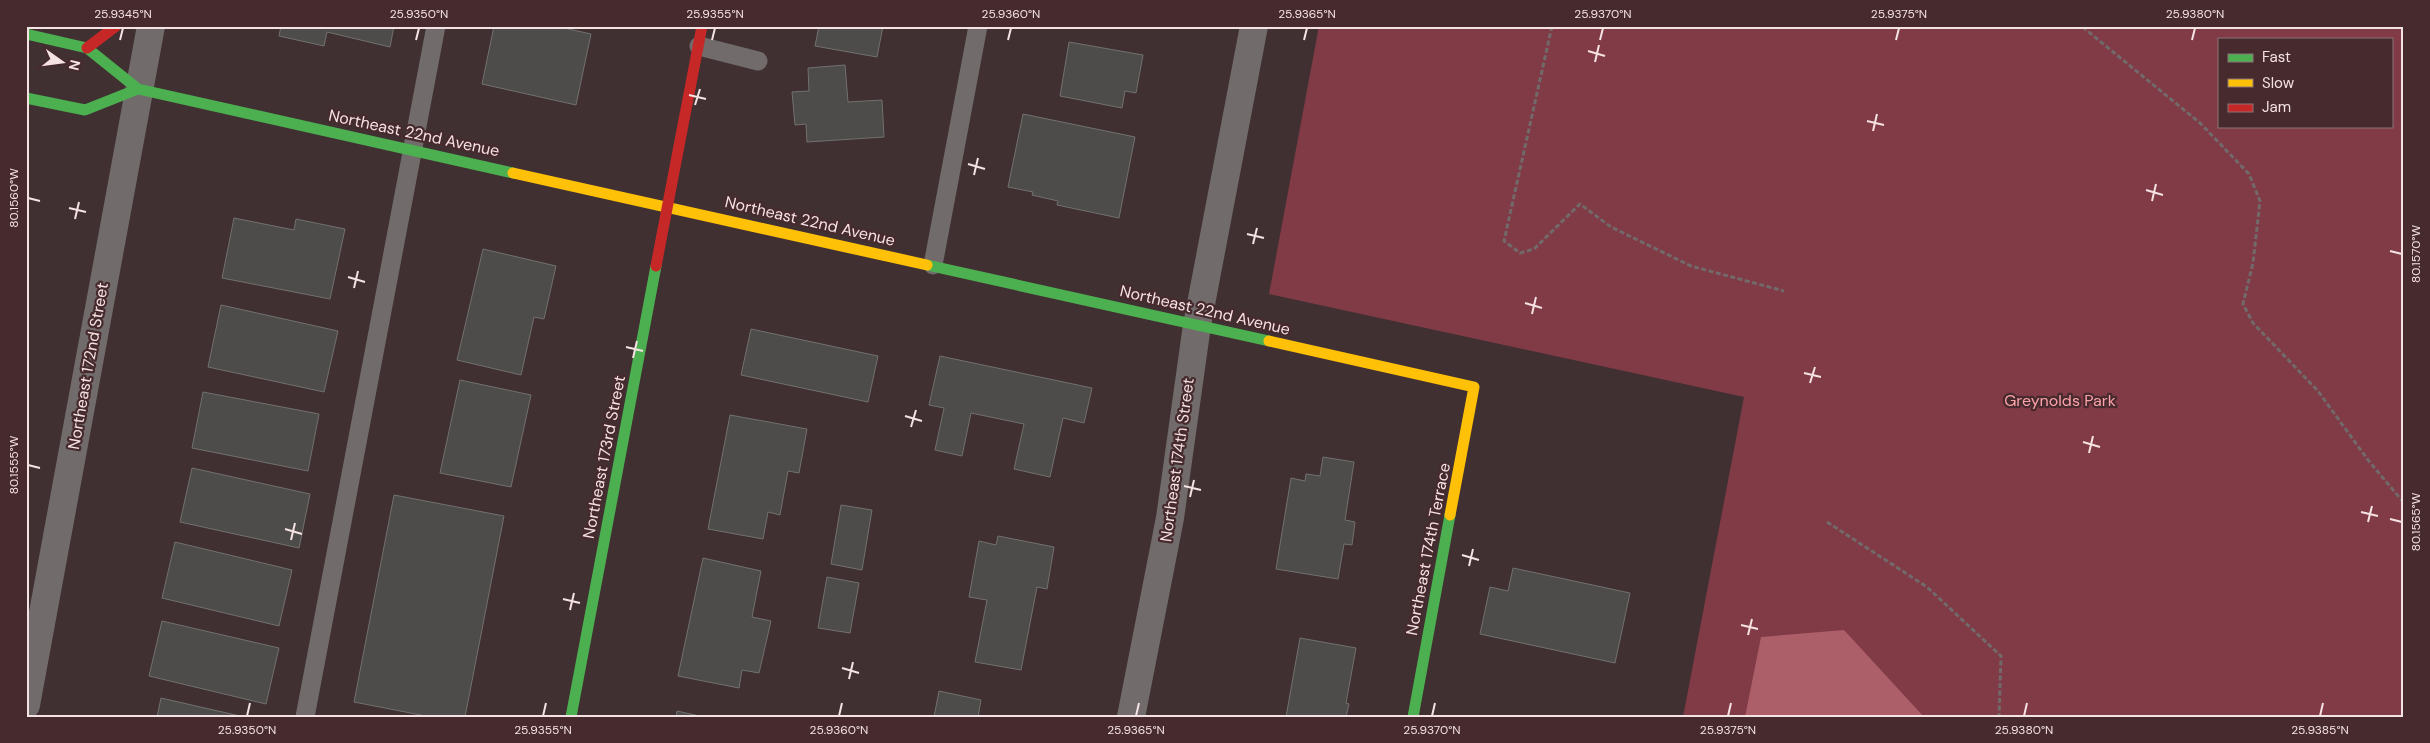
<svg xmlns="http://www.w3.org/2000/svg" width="2430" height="743" font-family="'DM Sans',sans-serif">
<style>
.green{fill:#803b46;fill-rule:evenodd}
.water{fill:#ac5f69}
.building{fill:#4d4c4a;stroke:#72716f}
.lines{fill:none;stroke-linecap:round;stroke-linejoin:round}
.path{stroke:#72696a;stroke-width:3;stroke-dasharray:5 2.5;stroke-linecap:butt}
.lane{stroke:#716b6b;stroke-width:19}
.street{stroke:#716b6b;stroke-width:28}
.fast{stroke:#4caf50;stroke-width:11}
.slow{stroke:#ffc107;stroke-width:11}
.jam{stroke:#c62828;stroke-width:11}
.ticks{fill:none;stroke:#f5e2e3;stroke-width:2}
.labels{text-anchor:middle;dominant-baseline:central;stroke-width:4.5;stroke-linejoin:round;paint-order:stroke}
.street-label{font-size:16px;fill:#f5e2e3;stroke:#462a2d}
.park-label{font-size:16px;fill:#fea2ab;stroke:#462a2d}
.neatline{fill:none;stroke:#f5e2e3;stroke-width:2}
.ticks-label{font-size:12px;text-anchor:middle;fill:#f5e2e3}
</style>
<rect width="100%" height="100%" fill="#403032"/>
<path class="green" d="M1319,26H2404V717H1683L1744,397L1269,294ZM2219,39H2391V126H2219Z"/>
<path class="water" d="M1844,630L1924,717H1745L1761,637Z"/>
<g class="building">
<path d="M281,26H394L390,47L327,32L324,46L279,36Z"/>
<path d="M494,26H555L591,34L576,105L482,84Z"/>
<path d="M819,26H883L877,57L815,46Z"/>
<path d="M1069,42L1143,55L1136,93L1125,91L1122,108L1060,96Z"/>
<path d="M845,65L848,102L882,100L884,137L807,142L806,124L795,125L792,92L809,91L808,68Z"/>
<path d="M1023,114L1135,137L1119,218L1057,205L1058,201L1032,195L1033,192L1008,187Z"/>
<path d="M234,218L294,230L296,219L345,229L330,299L222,278Z"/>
<path d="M483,249L556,266L544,319L534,317L521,375L457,360Z"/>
<path d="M221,305L338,331L324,392L208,367Z"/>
<path d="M751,329L878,356L868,402L741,375Z"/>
<path d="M940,356L1092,388L1084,423L1063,418L1050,477L1014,469L1024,424L971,413L962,456L935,450L944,408L929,405Z"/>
<path d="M460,380L531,395L511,487L440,473Z"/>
<path d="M203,392L319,414L308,471L192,448Z"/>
<path d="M730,415L807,429L799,473L788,471L780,515L768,512L763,539L708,529Z"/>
<path d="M1323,457L1354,462L1345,520L1355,522L1352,545L1344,544L1338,579L1276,569L1291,478L1305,481L1306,474L1320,476Z"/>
<path d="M192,468L310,494L299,548L180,522Z"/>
<path d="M394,495L504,516L465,717H431L354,702Z"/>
<path d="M841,505L872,510L862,570L831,564Z"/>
<path d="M998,536L1054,547L1047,589L1037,587L1021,670L975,662L987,600L969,597L979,541L996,545Z"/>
<path d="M175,542L292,570L279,626L162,598Z"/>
<path d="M703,558L761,571L752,617L771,621L759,673L742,670L739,688L678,676Z"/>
<path d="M1513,568L1630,593L1615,663L1480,634L1490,587L1508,591Z"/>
<path d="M827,577L859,583L850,633L818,628Z"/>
<path d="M162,621L279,648L266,704L149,676Z"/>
<path d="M1300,638L1356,648L1346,703L1349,704L1346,717H1286Z"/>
<path d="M939,691L981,700L978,717H934Z"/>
<path d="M161,698L240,716V717H157Z"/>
<path d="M677,711L704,717H676Z"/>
</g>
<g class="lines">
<g class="path">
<path d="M1552,26L1504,241L1520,253L1534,249L1580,204L1611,227L1691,266L1784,291"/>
<path d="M2086,26L2085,29L2200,123L2249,174L2260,201L2253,263L2243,304L2253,323L2318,391L2368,460L2404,503"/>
<path d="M1827,522L1927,587L2001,656L1999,717"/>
</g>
<g class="lane">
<path d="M699,46L758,61"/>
<path d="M933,265L978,26"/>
<path d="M305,717L436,26"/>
</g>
<g class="street">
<path d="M26,705L151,26"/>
<path d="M1131,717L1170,518L1197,325L1254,26"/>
</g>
<g class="fast">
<path d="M26,34L87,48L138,89L513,173"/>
<path d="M26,98L85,110L138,89"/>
<path d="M927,265L1269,341"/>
<path d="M571,717L656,266"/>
<path d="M1413,717L1450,515"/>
</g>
<g class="slow">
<path d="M513,173L927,265"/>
<path d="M1269,341L1474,387L1450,515"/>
</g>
<g class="jam">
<path d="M87,48L116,26"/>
<path d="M656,266L702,26"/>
</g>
</g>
<path class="ticks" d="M120,40L123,28M416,40L419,28M712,40L715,28M1008,40L1011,28M1304,40L1307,28M1600,40L1603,28M1896,40L1899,28M2192,40L2195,28M1588,51L1605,56M1595,62L1599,45M689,95L706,99M695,105L700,89M1867,121L1884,125M1873,131L1877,114M968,164L985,169M974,175L978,158M2146,190L2163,195M28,198L40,201M2152,201L2156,184M69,208L86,212M75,219L79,202M1247,234L1264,238M1253,244L1257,228M2390,251L2402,254M348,277L365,282M354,288L358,271M1525,303L1542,308M1532,314L1536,297M626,347L643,351M633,358L637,341M1804,373L1821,377M1810,383L1815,367M905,416L922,421M911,427L916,410M2083,442L2100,447M2089,453L2093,436M28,465L40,468M1184,486L1201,490M1190,497L1194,480M2361,512L2378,516M2390,519L2402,522M2368,522L2372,506M285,529L302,534M291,540L295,523M1462,555L1479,560M1469,566L1473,549M563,599L580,603M570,610L574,593M1741,625L1758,629M1748,635L1752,619M842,668L859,673M849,679L853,662M247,716L250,703M543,716L546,703M839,716L842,703M1136,716L1139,703M1432,716L1435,703M1728,716L1731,703M2024,716L2027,703M2320,716L2323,703"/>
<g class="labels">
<g class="street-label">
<text transform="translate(414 133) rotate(12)">Northeast 22nd Avenue</text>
<text transform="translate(810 221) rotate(13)">Northeast 22nd Avenue</text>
<text transform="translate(1205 310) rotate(13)">Northeast 22nd Avenue</text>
<text transform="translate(88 366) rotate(-80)">Northeast 172nd Street</text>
<text transform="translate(604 457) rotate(-79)">Northeast 173rd Street</text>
<text transform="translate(1177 460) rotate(-82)">Northeast 174th Street</text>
<text transform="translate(1428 549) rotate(-79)">Northeast 174th Terrace</text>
</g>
<g class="park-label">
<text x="2060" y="400">Greynolds Park</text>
</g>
</g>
<rect width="2430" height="743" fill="none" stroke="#462a2d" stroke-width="55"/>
<rect x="2218" y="38" width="175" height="90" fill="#462a2d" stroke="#8c7476"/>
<rect x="2228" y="54" width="25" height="8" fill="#4caf50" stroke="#8c7476"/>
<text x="2262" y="62" font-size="15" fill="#f5e2e3">Fast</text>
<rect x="2228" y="79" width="25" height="8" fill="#ffc107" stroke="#8c7476"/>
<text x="2262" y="88" font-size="15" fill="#f5e2e3">Slow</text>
<rect x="2228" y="104" width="25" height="8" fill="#c62828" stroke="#8c7476"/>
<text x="2262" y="112" font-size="15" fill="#f5e2e3">Jam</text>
<g transform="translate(62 62) rotate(104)" stroke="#462a2d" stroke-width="4" paint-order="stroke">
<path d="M0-4L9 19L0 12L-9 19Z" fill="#f5e2e3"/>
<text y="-8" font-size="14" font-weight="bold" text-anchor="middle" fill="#f5e2e3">N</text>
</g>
<rect x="28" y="28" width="2374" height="688" class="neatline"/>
<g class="ticks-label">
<text x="123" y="18">25.9345°N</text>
<text x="419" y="18">25.9350°N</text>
<text x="715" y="18">25.9355°N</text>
<text x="1011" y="18">25.9360°N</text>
<text x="1307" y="18">25.9365°N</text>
<text x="1603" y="18">25.9370°N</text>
<text x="1899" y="18">25.9375°N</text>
<text x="2195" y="18">25.9380°N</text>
<text transform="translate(14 198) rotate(-90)" y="4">80.1560°W</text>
<text transform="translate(2416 254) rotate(-90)" y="4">80.1570°W</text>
<text transform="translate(14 465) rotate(-90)" y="4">80.1555°W</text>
<text transform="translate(2416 522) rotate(-90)" y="4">80.1565°W</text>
<text x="247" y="734">25.9350°N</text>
<text x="543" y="734">25.9355°N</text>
<text x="839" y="734">25.9360°N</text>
<text x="1136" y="734">25.9365°N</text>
<text x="1432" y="734">25.9370°N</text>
<text x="1728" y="734">25.9375°N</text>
<text x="2024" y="734">25.9380°N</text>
<text x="2320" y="734">25.9385°N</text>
</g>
</svg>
